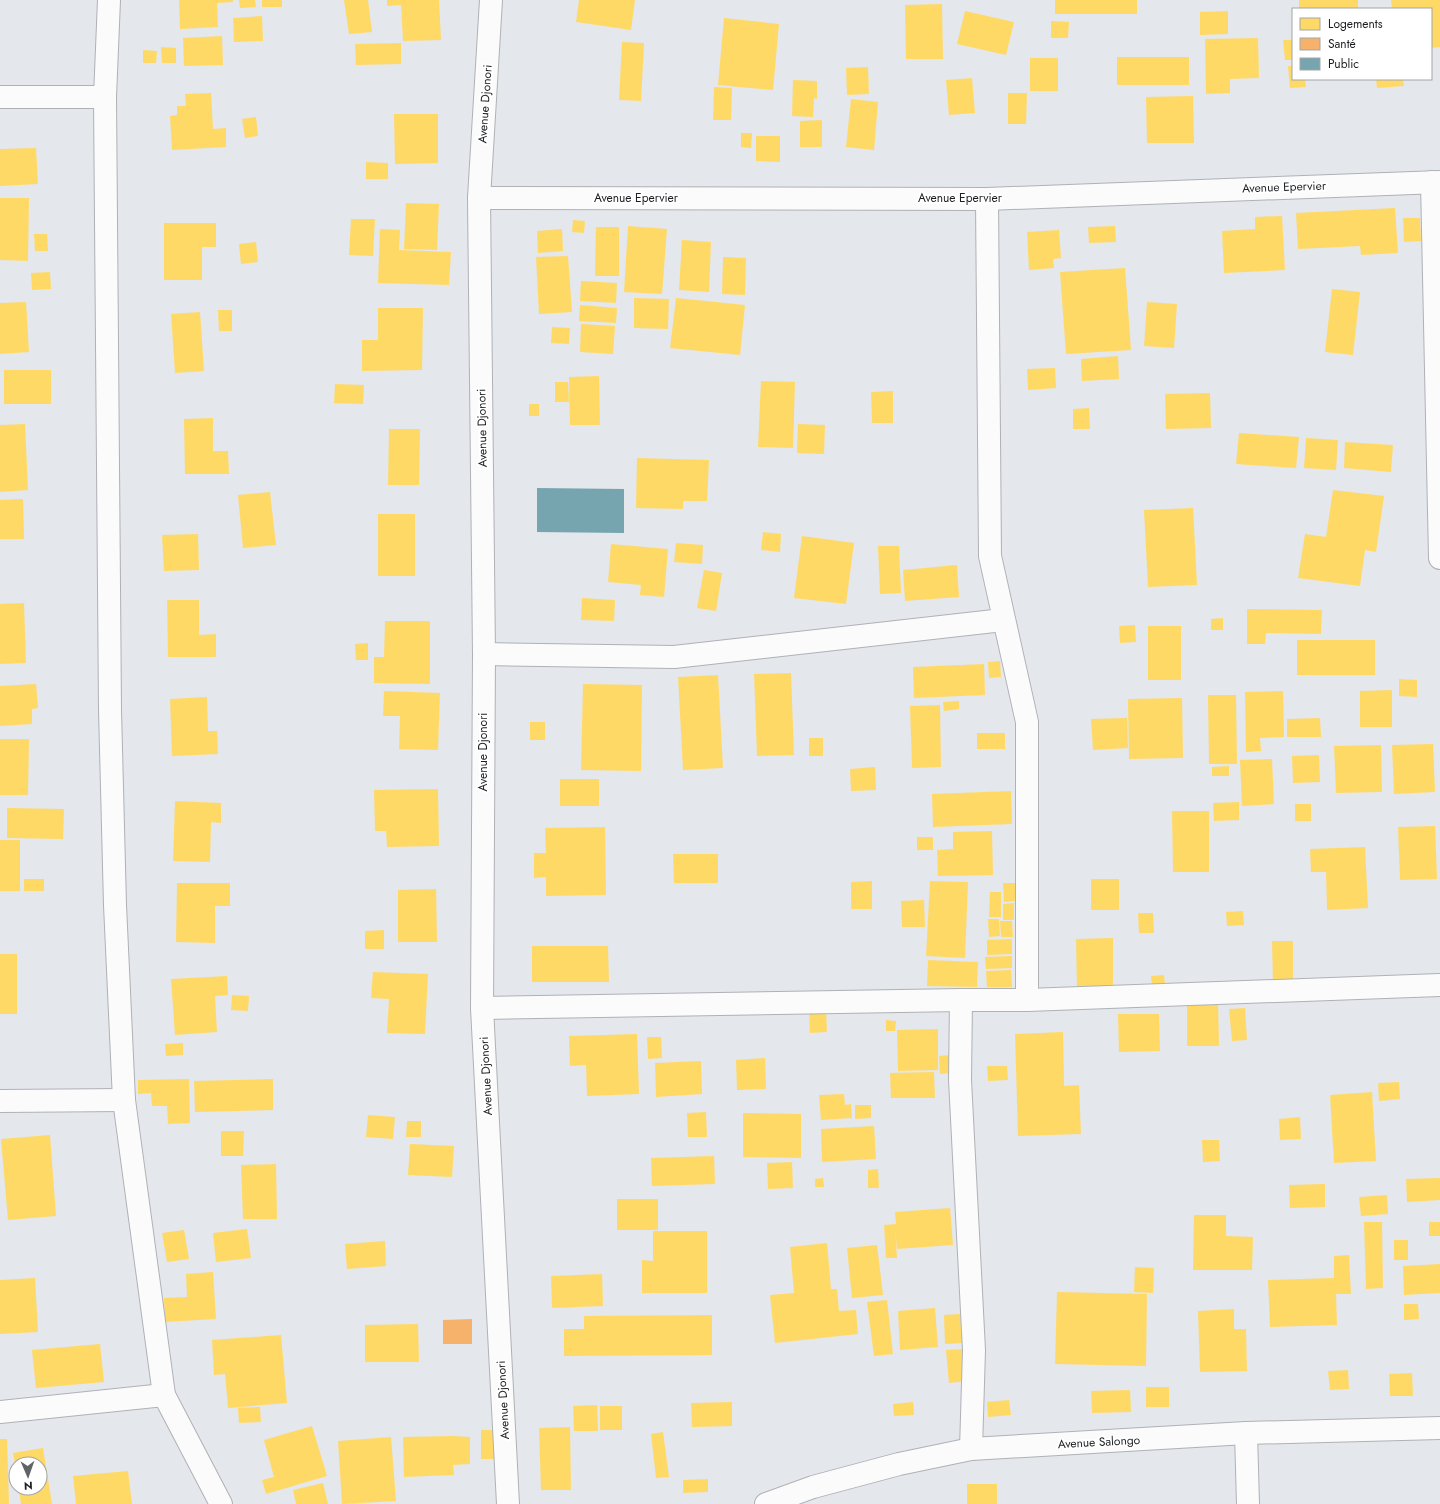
<svg xmlns="http://www.w3.org/2000/svg" width="1440" height="1504" font-family="Jost,sans-serif">
<style>
.homes{fill:#ffd966}
.health{fill:#f6b26b}
.public{fill:#76a5af}
.lines{fill:none;stroke-linecap:round;stroke-linejoin:round}
.minor-casing{stroke:#afb1b5;stroke-width:24}
.minor{stroke:#fbfbfc;stroke-width:22}
.labels{text-anchor:middle;dominant-baseline:central;stroke-width:4;stroke-linejoin:round;paint-order:stroke}
.street-label{font-size:12px;fill:#1b1d20;stroke:#fff}
</style>
<rect width="100%" height="100%" fill="#e4e7ec"/>
<g class="homes">
<path d="M179,0H233V2L217,3L218,27L180,29Z"/>
<path d="M239,0H255L256,7L240,8Z"/>
<rect x="262" y="0" width="20" height="7"/>
<path d="M344,0H368L372,32L349,34Z"/>
<path d="M387,0H439L441,40L403,41L401,5L387,6Z"/>
<path d="M579,0H635L631,30L576,22Z"/>
<rect x="1055" y="0" width="82" height="14"/>
<rect x="1299" y="0" width="59" height="9"/>
<path d="M1391,0H1440V47L1431,48V9H1392Z"/>
<path d="M942,4L943,59H906L905,5Z"/>
<path d="M965,11L1014,22L1006,55L957,44Z"/>
<path d="M1228,11V34L1200,35V12Z"/>
<path d="M262,16L263,41L234,42L233,18Z"/>
<path d="M724,18L779,24L773,90L718,85Z"/>
<path d="M1051,21L1069,22L1068,38H1051Z"/>
<path d="M222,36L223,65L184,66L183,38Z"/>
<path d="M1258,38L1259,78L1230,79V93L1206,94L1205,39Z"/>
<path d="M1283,40H1293V60H1285Z"/>
<path d="M622,42L644,43L641,101L619,100Z"/>
<path d="M401,43V64L356,65L355,44Z"/>
<path d="M161,47L176,48V63H162Z"/>
<path d="M143,50L157,51L156,63H143Z"/>
<rect x="1117" y="57" width="72" height="28"/>
<rect x="1030" y="58" width="28" height="33"/>
<path d="M1288,66H1293V79H1305L1306,87L1290,88Z"/>
<path d="M868,67L869,94L847,95L846,68Z"/>
<path d="M972,78L975,113L949,115L946,80Z"/>
<path d="M1376,79H1403L1404,86L1377,88Z"/>
<path d="M793,80L817,81V99L814,98L813,117L792,116Z"/>
<path d="M714,87L732,88L731,120H713Z"/>
<path d="M211,93L213,129L226,128V147L172,150L170,116L177,115V106H186L185,94Z"/>
<path d="M1008,93H1027L1026,124H1008Z"/>
<path d="M1193,96L1194,143H1147L1146,97Z"/>
<path d="M851,99L878,102L874,150L846,147Z"/>
<path d="M394,114H438V163L395,164Z"/>
<path d="M256,117L258,136L245,138L242,119Z"/>
<path d="M822,120V147H800V121Z"/>
<path d="M741,133H752L751,148L741,147Z"/>
<path d="M756,136H780V162L756,161Z"/>
<path d="M36,148L38,184L0,186V149Z"/>
<path d="M366,162L388,163V179H366Z"/>
<path d="M0,198H29L28,261L0,260Z"/>
<path d="M406,203L439,204L437,250L404,249Z"/>
<path d="M1395,208L1398,253L1361,255L1360,246L1298,249L1296,213Z"/>
<path d="M1282,216L1285,270L1224,273L1222,231L1255,229V217Z"/>
<path d="M1403,218H1420L1421,241L1404,242Z"/>
<path d="M351,219H375L373,256L349,255Z"/>
<path d="M573,220L585,221L584,233L572,232Z"/>
<path d="M164,223H216V247H202V280H164Z"/>
<path d="M628,226L667,229L662,294L624,292Z"/>
<path d="M1115,226L1116,242L1089,243L1088,227Z"/>
<path d="M596,227H619V276H595Z"/>
<path d="M380,229L400,230L399,250L451,252L449,285L378,283Z"/>
<path d="M562,229L563,251L538,253L537,231Z"/>
<path d="M1059,230L1061,258L1053,259L1054,268L1029,270L1027,232Z"/>
<path d="M34,234H47L48,251H35Z"/>
<path d="M682,240L711,242L709,292L679,290Z"/>
<path d="M256,242L258,262L241,264L239,244Z"/>
<path d="M568,256L572,312L539,314L536,257Z"/>
<path d="M723,257L746,258L745,295L722,294Z"/>
<path d="M1125,268L1131,350L1066,354L1060,272Z"/>
<path d="M50,272L51,289L32,290L31,273Z"/>
<path d="M581,281L617,283L616,303L580,301Z"/>
<path d="M1332,289L1360,292L1353,355L1325,352Z"/>
<path d="M634,298L669,299L668,329L634,328Z"/>
<path d="M676,298L745,305L740,355L670,348Z"/>
<path d="M26,302L29,352L0,354V303Z"/>
<path d="M1147,302L1177,304L1174,348L1144,346Z"/>
<path d="M580,305L617,308L616,323L579,321Z"/>
<path d="M378,308H423L422,370L362,371V340H378Z"/>
<path d="M218,310H232V331H219Z"/>
<path d="M200,312L204,371L175,373L171,314Z"/>
<path d="M581,324L615,326L613,354L580,352Z"/>
<path d="M552,327L570,328L569,344L551,343Z"/>
<path d="M1118,356L1119,379L1082,381L1081,359Z"/>
<path d="M1055,368L1056,388L1028,390L1027,369Z"/>
<rect x="4" y="370" width="47" height="34"/>
<path d="M599,376L600,425H570L569,377Z"/>
<path d="M761,381L795,382L793,448L758,447Z"/>
<path d="M555,382H568L569,402H555Z"/>
<path d="M335,384L364,385L363,404L334,403Z"/>
<path d="M893,391V423H872L871,392Z"/>
<path d="M1210,393L1211,428L1166,429L1165,394Z"/>
<rect x="529" y="404" width="10" height="12"/>
<path d="M1089,408L1090,429H1073V409Z"/>
<path d="M213,418V451H228L229,474H185L184,419Z"/>
<path d="M25,424L28,490L0,492V425Z"/>
<path d="M798,424L825,425L824,454L797,453Z"/>
<path d="M389,429H420L419,485H388Z"/>
<path d="M1239,433L1299,437L1296,468L1236,464Z"/>
<path d="M1306,438L1338,440L1336,470L1304,468Z"/>
<path d="M1345,442L1393,445L1391,472L1344,468Z"/>
<path d="M637,458L709,460L707,501H683V509L636,508Z"/>
<path d="M1333,490L1384,496L1376,552L1365,550L1360,586L1298,578L1305,534L1326,537Z"/>
<path d="M270,492L276,545L243,548L238,495Z"/>
<path d="M23,499L24,539H0V500Z"/>
<path d="M1193,508L1197,585L1148,587L1144,510Z"/>
<rect x="378" y="514" width="37" height="62"/>
<path d="M763,532L781,534L780,552L761,550Z"/>
<path d="M198,534L199,570L164,571L162,535Z"/>
<path d="M802,536L854,543L846,604L794,598Z"/>
<path d="M676,543L703,545L702,564L674,562Z"/>
<path d="M611,544L668,549L664,597L640,595L641,585L608,582Z"/>
<path d="M878,546H899L901,593L880,594Z"/>
<path d="M957,565L959,597L905,601L903,570Z"/>
<path d="M704,570L722,573L716,611L697,608Z"/>
<path d="M582,598L615,600L614,621L581,620Z"/>
<path d="M167,600H199V635L216,634V657H168Z"/>
<path d="M24,603L26,663L0,664V604Z"/>
<path d="M1247,609L1322,610L1321,634L1266,633L1265,644H1247Z"/>
<path d="M1223,618V630H1211V619Z"/>
<path d="M385,621H430V684L374,683V657H384Z"/>
<path d="M1135,625L1136,642L1120,643L1119,626Z"/>
<rect x="1148" y="626" width="33" height="54"/>
<rect x="1297" y="640" width="78" height="35"/>
<path d="M368,643V660H356L355,644Z"/>
<path d="M1000,661L1001,677L989,678L988,662Z"/>
<path d="M984,664L985,695L914,698L913,667Z"/>
<path d="M791,673L794,755L757,756L754,674Z"/>
<path d="M718,675L723,768L683,770L678,677Z"/>
<path d="M1399,679L1417,680V697L1399,696Z"/>
<path d="M36,684L38,708L32,709V724L0,726V686Z"/>
<path d="M583,684L642,685L641,771L581,770Z"/>
<path d="M1392,690V727H1360V691Z"/>
<path d="M384,691L440,693L438,750L399,749L400,716H383Z"/>
<path d="M1283,691L1284,737L1260,738L1261,751L1246,752L1245,692Z"/>
<path d="M1208,695H1236L1237,764H1209Z"/>
<path d="M207,697L208,731H217L218,754L172,756L170,699Z"/>
<path d="M1182,698L1183,758L1129,759L1128,699Z"/>
<path d="M959,701V709L944,711L943,702Z"/>
<path d="M940,705L941,767L912,768L910,706Z"/>
<path d="M1127,718L1128,748L1093,750L1091,719Z"/>
<path d="M1320,718L1321,737H1287V719Z"/>
<rect x="530" y="722" width="15" height="18"/>
<rect x="977" y="733" width="28" height="16"/>
<rect x="809" y="738" width="14" height="18"/>
<path d="M0,739H29L28,795H0Z"/>
<path d="M1433,744L1435,792L1394,794L1392,745Z"/>
<path d="M1381,745L1382,792L1336,793L1334,746Z"/>
<path d="M1319,755L1320,782L1293,783L1292,756Z"/>
<path d="M1272,759L1274,804L1242,806L1240,760Z"/>
<path d="M1229,766V776H1212V767Z"/>
<path d="M875,767L876,790L851,791L850,769Z"/>
<rect x="560" y="779" width="39" height="27"/>
<path d="M438,789L439,846L387,847L386,831H375L374,790Z"/>
<path d="M1011,791L1012,824L933,827L932,794Z"/>
<path d="M175,801L221,803V823L211,822L210,862L173,861Z"/>
<path d="M1239,802V820L1214,821L1213,803Z"/>
<rect x="1295" y="804" width="16" height="17"/>
<path d="M7,808L64,809L63,839L7,838Z"/>
<path d="M1172,811H1209V872H1173Z"/>
<path d="M1435,826L1437,879L1400,880L1398,827Z"/>
<path d="M605,827L606,895L546,896V877L534,878V853H546L545,828Z"/>
<path d="M992,831L993,875L938,876L937,850L953,849V832Z"/>
<rect x="917" y="837" width="16" height="13"/>
<rect x="0" y="840" width="20" height="51"/>
<path d="M1365,847L1368,908L1327,910L1326,872H1311L1310,849Z"/>
<path d="M673,854H718V883H674Z"/>
<rect x="24" y="879" width="20" height="12"/>
<rect x="1091" y="879" width="28" height="31"/>
<path d="M872,881V909H851V882Z"/>
<path d="M930,881L968,882L965,958L926,956Z"/>
<path d="M177,883H230V906H215V943L176,942Z"/>
<path d="M1003,883H1015V901L1004,902Z"/>
<path d="M436,889L437,942H398V890Z"/>
<path d="M990,892H1001V917H989Z"/>
<path d="M924,900L925,927H902L901,901Z"/>
<path d="M1014,903V920H1003V904Z"/>
<path d="M1243,911L1244,925L1227,926L1226,912Z"/>
<path d="M1138,913H1153L1154,933H1139Z"/>
<path d="M988,919H999L1000,936L989,937Z"/>
<path d="M1000,921H1012L1013,937H1001Z"/>
<path d="M384,930V949H365V931Z"/>
<path d="M1113,938V987L1077,988L1076,939Z"/>
<path d="M1012,939V954L987,955V940Z"/>
<path d="M1272,941H1293V983H1273Z"/>
<path d="M532,946H608L609,982H532Z"/>
<rect x="0" y="954" width="17" height="60"/>
<path d="M1012,956V968L986,969L985,957Z"/>
<path d="M928,960L978,962L977,987L927,986Z"/>
<path d="M1011,970L1012,987H987L986,971Z"/>
<path d="M373,972L428,974L425,1034L387,1033L389,999L371,998Z"/>
<path d="M1164,975L1165,984L1152,986L1151,976Z"/>
<path d="M227,976L228,995L215,996L217,1032L175,1035L171,979Z"/>
<path d="M232,995L249,996L248,1011L231,1010Z"/>
<path d="M1187,1001H1218L1219,1046H1187Z"/>
<path d="M1245,1008L1247,1040L1232,1041L1229,1009Z"/>
<path d="M809,1009H826L827,1032L810,1033Z"/>
<path d="M1118,1014H1159L1160,1051L1119,1052Z"/>
<path d="M886,1020L896,1021L895,1031H886Z"/>
<path d="M938,1029V1070L898,1071L897,1030Z"/>
<path d="M1063,1032L1064,1086L1079,1085L1081,1134L1018,1136L1015,1034Z"/>
<path d="M637,1034L639,1094L587,1096L586,1065L570,1066L569,1036Z"/>
<path d="M647,1037H661L662,1058L648,1059Z"/>
<path d="M183,1043V1055L166,1056L165,1044Z"/>
<path d="M951,1055V1073L940,1074L939,1056Z"/>
<path d="M765,1058L766,1089L737,1090L736,1060Z"/>
<path d="M701,1061L702,1094L656,1097L655,1063Z"/>
<path d="M987,1066H1007L1008,1080L988,1081Z"/>
<path d="M934,1072L935,1098H891L890,1073Z"/>
<path d="M189,1079L190,1123L168,1124L167,1106H152L151,1093L138,1094V1080Z"/>
<path d="M273,1079V1110L195,1112L194,1081Z"/>
<path d="M1399,1082L1400,1099L1379,1101L1378,1083Z"/>
<path d="M1372,1092L1376,1161L1334,1163L1330,1095Z"/>
<path d="M844,1094L845,1105L851,1104L852,1118L821,1120L819,1095Z"/>
<path d="M855,1105H871V1118L855,1119Z"/>
<path d="M706,1112L707,1137H688L687,1113Z"/>
<path d="M743,1113L801,1114V1158L743,1157Z"/>
<path d="M368,1115L395,1117L393,1139L366,1137Z"/>
<path d="M1300,1117L1301,1139L1280,1140L1279,1119Z"/>
<path d="M407,1121H421V1137H406Z"/>
<path d="M874,1126L876,1159L822,1162L821,1129Z"/>
<path d="M221,1131H244L243,1156H221Z"/>
<path d="M50,1135L56,1216L8,1220L1,1139Z"/>
<path d="M1202,1140H1219L1220,1161L1203,1162Z"/>
<path d="M410,1144L454,1146L452,1177L408,1175Z"/>
<path d="M714,1156L715,1184L652,1186L651,1158Z"/>
<path d="M792,1162L793,1188L768,1189L767,1163Z"/>
<path d="M276,1164L277,1219H243L241,1165Z"/>
<path d="M878,1169L879,1188H868V1170Z"/>
<path d="M823,1178L824,1187H815V1179Z"/>
<path d="M1440,1178V1200L1407,1202L1406,1179Z"/>
<path d="M1325,1184V1207L1290,1208L1289,1185Z"/>
<path d="M1387,1195L1388,1214L1361,1216L1359,1197Z"/>
<rect x="617" y="1199" width="41" height="31"/>
<path d="M950,1208L953,1245L897,1249L895,1228L897,1258H886L884,1225L896,1224L895,1212Z"/>
<path d="M1194,1215H1226V1236L1253,1237L1252,1270H1193Z"/>
<path d="M1364,1222H1382L1383,1288L1366,1289Z"/>
<rect x="1429" y="1222" width="11" height="14"/>
<path d="M247,1229L251,1258L216,1262L213,1233Z"/>
<path d="M184,1230L189,1259L167,1262L162,1233Z"/>
<path d="M653,1231H707V1293H642V1260L653,1261Z"/>
<rect x="1394" y="1240" width="14" height="20"/>
<path d="M385,1241L386,1266L347,1269L345,1244Z"/>
<path d="M827,1243L831,1289H837L839,1311L856,1310L858,1334L775,1343L770,1295L794,1293L790,1247Z"/>
<path d="M877,1245L883,1295L852,1298L847,1248Z"/>
<path d="M1349,1255L1351,1294H1336L1337,1325L1270,1327L1268,1280L1334,1278V1256Z"/>
<path d="M1440,1264V1293L1404,1295L1403,1266Z"/>
<path d="M1135,1267L1154,1268L1153,1293L1134,1292Z"/>
<path d="M213,1272L216,1319L165,1322L164,1298L187,1297L186,1274Z"/>
<path d="M602,1274L603,1306L552,1308L551,1276Z"/>
<path d="M35,1278L38,1332L0,1334V1280Z"/>
<path d="M1057,1292L1147,1294L1146,1366L1055,1364Z"/>
<path d="M887,1300L893,1354L874,1356L867,1302Z"/>
<path d="M1404,1304H1418L1419,1319L1404,1320Z"/>
<path d="M935,1308L938,1347L900,1350L898,1311Z"/>
<path d="M1234,1309V1329H1246L1247,1371L1200,1372L1198,1311Z"/>
<path d="M960,1314L962,1343L945,1344L944,1315Z"/>
<path d="M712,1315V1355L564,1356V1329H584V1316Z"/>
<path d="M418,1324L419,1362H365V1325Z"/>
<path d="M281,1335L287,1403L228,1408L225,1374L214,1375L212,1340Z"/>
<path d="M100,1344L104,1382L36,1388L32,1350Z"/>
<path d="M965,1349L968,1381L949,1383L946,1350Z"/>
<path d="M1348,1370L1349,1389L1330,1390L1328,1371Z"/>
<path d="M1412,1373L1413,1396H1390L1389,1374Z"/>
<rect x="1146" y="1387" width="23" height="20"/>
<path d="M1130,1390L1131,1412L1092,1413L1091,1391Z"/>
<path d="M1009,1400L1011,1415L988,1417L987,1402Z"/>
<path d="M732,1402V1426L692,1427L691,1403Z"/>
<path d="M913,1402L914,1415L894,1416L893,1404Z"/>
<path d="M597,1405L598,1431H574L573,1406Z"/>
<rect x="600" y="1406" width="22" height="24"/>
<path d="M260,1407L261,1422L239,1423L238,1408Z"/>
<path d="M312,1426L327,1476L266,1494L262,1480L274,1477L264,1440Z"/>
<path d="M570,1427L571,1490H541L539,1428Z"/>
<rect x="481" y="1430" width="15" height="29"/>
<path d="M663,1432L669,1477L656,1478L651,1434Z"/>
<path d="M452,1436L470,1437V1464L453,1465L454,1475L404,1477L403,1437Z"/>
<path d="M391,1437L396,1501L342,1504L338,1441Z"/>
<path d="M0,1439H7L9,1504H0Z"/>
<path d="M43,1448L52,1504H21L19,1488H40V1464H15L13,1453Z"/>
<path d="M128,1471L132,1504H76L73,1476Z"/>
<path d="M708,1479V1492L683,1493V1480Z"/>
<path d="M323,1483L328,1504H296L293,1490Z"/>
<rect x="967" y="1484" width="30" height="20"/>
</g>
<path class="health" d="M472,1319V1344H443V1320Z"/>
<path class="public" d="M537,488L624,489V533L537,532Z"/>
<g class="lines">
<g class="minor-casing">
<g id="minor">
<path d="M109,0L105,97L110,710L115,905L124,1100L164,1395L221,1504"/>
<path d="M491,0L479,198L484,654L482,1008L508,1504"/>
<path d="M0,97H105"/>
<path d="M1432,182L1440,558"/>
<path d="M479,198L987,199L1440,182"/>
<path d="M987,199L990,556L1027,722V1000"/>
<path d="M484,654L674,657L1003,620"/>
<path d="M961,1000L960,1080L974,1350L971,1449"/>
<path d="M482,1008L961,1000H1027L1440,985"/>
<path d="M0,1101L124,1100"/>
<path d="M0,1412L164,1395"/>
<path d="M1246,1433L1248,1504"/>
<path d="M766,1504L813,1487L899,1464L971,1449L1246,1433L1440,1428"/>
</g>
</g>
<use href="#minor" class="minor"/>
</g>
<g class="labels">
<g class="street-label">
<text transform="translate(485 104) rotate(-86)">Avenue Djonori</text>
<text transform="translate(1284 187) rotate(-2)">Avenue Epervier</text>
<text x="636" y="198">Avenue Epervier</text>
<text x="960" y="198">Avenue Epervier</text>
<text transform="translate(482 428) rotate(-91)">Avenue Djonori</text>
<text transform="translate(483 752) rotate(-90)">Avenue Djonori</text>
<text transform="translate(486 1076) rotate(-93)">Avenue Djonori</text>
<text transform="translate(503 1400) rotate(-93)">Avenue Djonori</text>
<text transform="translate(1099 1442) rotate(-3)">Avenue Salongo</text>
</g>
</g>
<rect x="1292" y="8" width="140" height="72" fill="#ffffff" stroke="#a4a5a6"/>
<rect x="1300" y="18" width="20" height="12" fill="#ffd966" stroke="#a4a5a6"/>
<text x="1328" y="28" font-size="12" fill="#1b1d20">Logements</text>
<rect x="1300" y="38" width="20" height="12" fill="#f6b26b" stroke="#a4a5a6"/>
<text x="1328" y="48" font-size="12" fill="#1b1d20">Santé</text>
<rect x="1300" y="58" width="20" height="12" fill="#76a5af" stroke="#a4a5a6"/>
<text x="1328" y="68" font-size="12" fill="#1b1d20">Public</text>
<g transform="translate(28 1476) rotate(178)"><circle r="19" fill="#ffffff" stroke="#a4a5a6"/>
<path d="M0-3L7 15L0 10L-7 15Z" fill="#616467"/>
<text y="-6" font-size="11" font-weight="bold" text-anchor="middle" fill="#1b1d20">N</text>
</g>
</svg>
